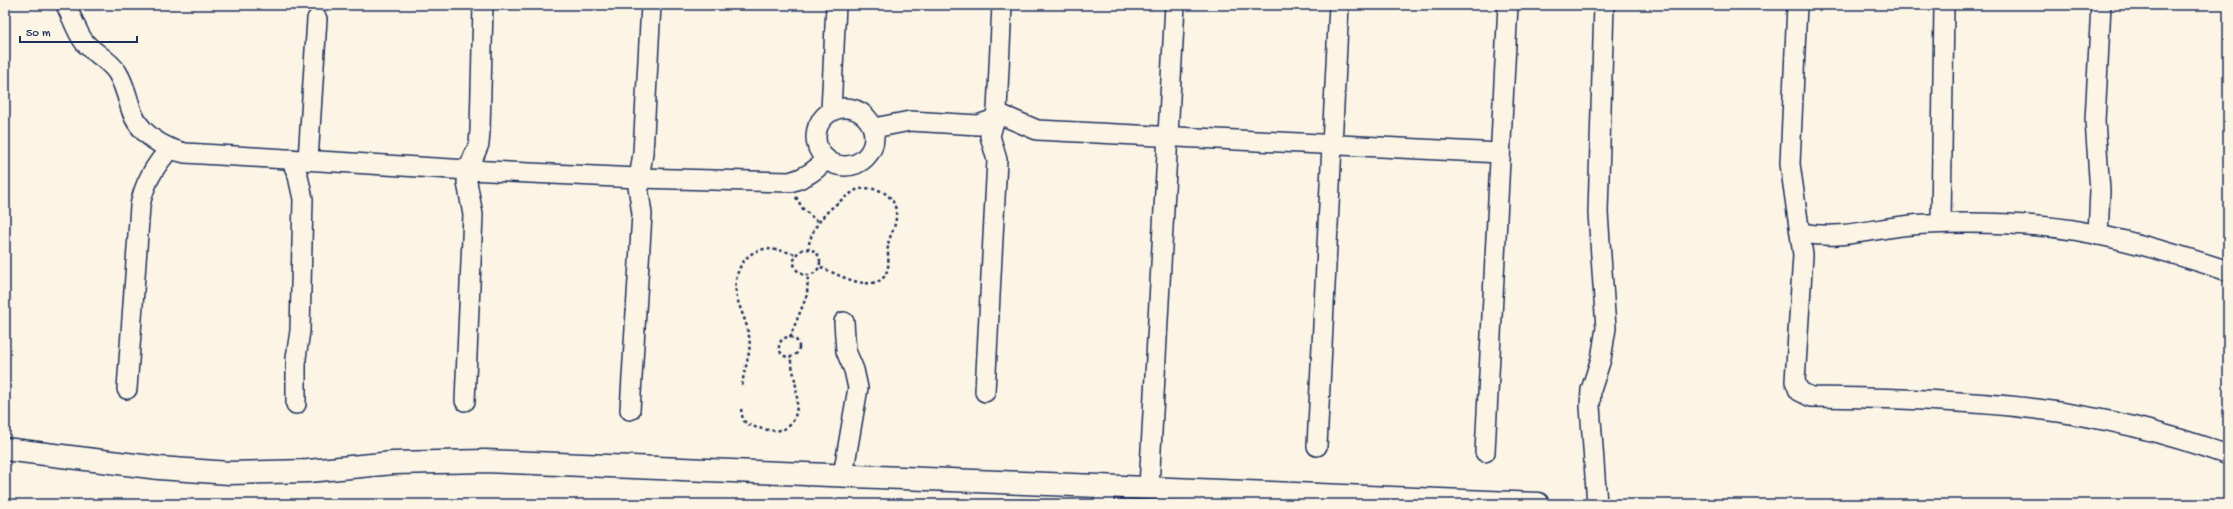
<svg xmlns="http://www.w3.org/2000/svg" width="2233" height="509" font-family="'Gochi Hand',sans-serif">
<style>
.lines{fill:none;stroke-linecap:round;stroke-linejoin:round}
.minor-casing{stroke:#1b2f5e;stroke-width:22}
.tertiary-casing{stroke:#1b2f5e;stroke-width:25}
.path{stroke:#1b2f5e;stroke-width:2.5;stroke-dasharray:3 3;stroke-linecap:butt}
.minor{stroke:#fcf5e5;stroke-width:19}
.tertiary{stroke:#fcf5e5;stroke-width:22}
</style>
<rect width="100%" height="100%" fill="#fcf5e5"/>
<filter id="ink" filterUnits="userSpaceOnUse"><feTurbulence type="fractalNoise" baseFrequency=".025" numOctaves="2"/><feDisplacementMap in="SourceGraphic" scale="8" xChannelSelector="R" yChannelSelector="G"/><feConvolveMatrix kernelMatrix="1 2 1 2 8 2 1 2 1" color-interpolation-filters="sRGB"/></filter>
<g filter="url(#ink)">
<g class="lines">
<g class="minor-casing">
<g id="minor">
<path d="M66,5C72,17 77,33 85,43C95,54 108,59 117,72C124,83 127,96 131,109C138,133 162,148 185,153L468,170L638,178L790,182C805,178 816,171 826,159"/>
<path d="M1797,5L1790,164L1803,255L1795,381L1799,391L1811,397C1886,398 1963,400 2037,409C2102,417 2167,433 2228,455"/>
<circle cx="845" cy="137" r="29"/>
<path d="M831,111L836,5"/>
<path d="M874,128L910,121L978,125L1004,116L1037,130L1500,153"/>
<path d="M291,159L298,176L303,199L300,331L296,358V404"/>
<path d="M308,160L317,19"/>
<path d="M1941,223L1944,5"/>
<path d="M1801,233C1848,241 1882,225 1927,224C1975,222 2025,223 2073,230C2126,239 2177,254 2228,271"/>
<path d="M2098,235L2100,191L2095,121L2101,5"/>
<path d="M127,389L140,206C144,183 154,166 170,149"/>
<path d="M985,392L997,160L990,136L997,110L1002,5"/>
<path d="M465,401L473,215L467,182L468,170L479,144L480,131L483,5"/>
<path d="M630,410L642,214L638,186L643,153L651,5"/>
<path d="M1317,446L1339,5"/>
<path d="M1485,452L1508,5"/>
<path d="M843,475L858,388L854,370L846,351L844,322"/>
<path d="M1149,487L1175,5"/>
<path d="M1104,504V485"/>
<path d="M1597,504L1590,406L1591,390L1601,359L1606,328L1598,213L1604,5"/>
</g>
</g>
<g class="tertiary-casing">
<path id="tertiary" d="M5,449L159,468L229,473L308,471L393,463L485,461L1538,504"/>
</g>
<g class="path">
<path d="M796,197L803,209L818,222"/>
<circle cx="807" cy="262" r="13"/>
<path d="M808,250C811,222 834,204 856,190C875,184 898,194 896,217C896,226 890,235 888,244C887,252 890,263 887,271C878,298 834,273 819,266"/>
<path d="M790,337L807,295L808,275"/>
<circle cx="789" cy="347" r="10"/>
<path d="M742,385C744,369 752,352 749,336C747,321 738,307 736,292C733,273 745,250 766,249C776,249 787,252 796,254"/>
<path d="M741,409L743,420C749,427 759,428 768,430C811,437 795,379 790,357"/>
</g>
<use href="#minor" class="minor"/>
<use href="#tertiary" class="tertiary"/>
</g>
</g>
<rect width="2233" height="509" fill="none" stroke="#fcf5e5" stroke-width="20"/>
<rect x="10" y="10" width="2213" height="489" fill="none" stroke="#1b2f5e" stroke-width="1.5" filter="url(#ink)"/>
<path d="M20 36v6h117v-6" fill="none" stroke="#1b2f5e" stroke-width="2"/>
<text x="26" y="36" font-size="12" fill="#1b2f5e" stroke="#fcf5e5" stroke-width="3" paint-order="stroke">50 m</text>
</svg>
